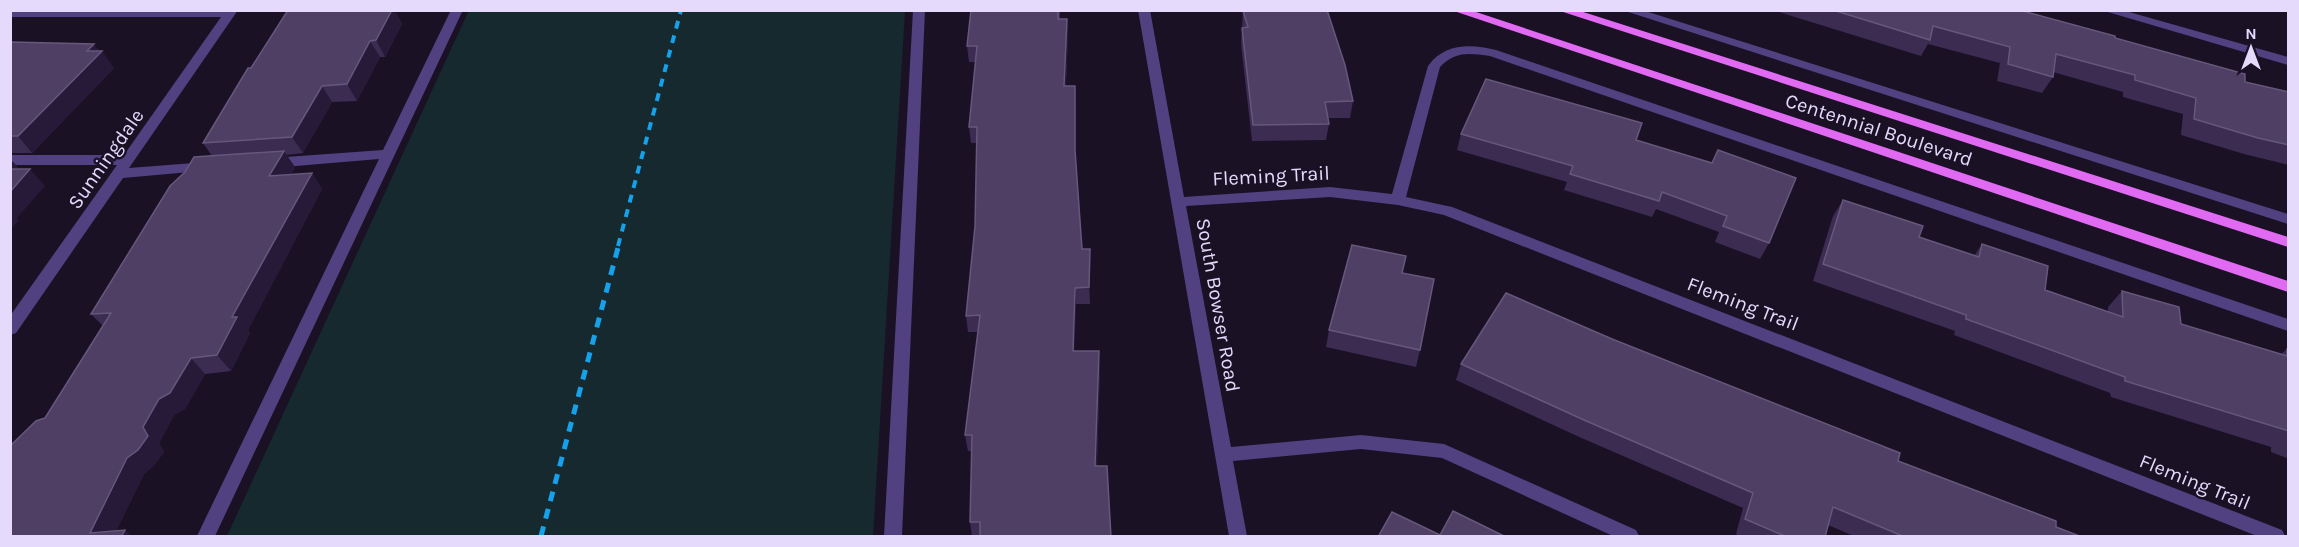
<svg xmlns="http://www.w3.org/2000/svg" width="2299" height="547" font-family="Karla,sans-serif">
<style>
.green{fill:#15292f}
.lines{fill:none;stroke-linecap:round;stroke-linejoin:round}
.minor{fill:#524180;fill-rule:evenodd}
.major{fill:#e06af2;fill-rule:evenodd}
.rail-far1{stroke:#16a1eb;stroke-width:4;stroke-dasharray:8 7;stroke-linecap:butt}
.rail{stroke:#16a1eb;stroke-width:5;stroke-dasharray:10 8;stroke-linecap:butt}
.wall{fill:#3d2c52}
.shaded-wall{fill:#271938}
.building{fill:#4f3f64;stroke:#66577c;stroke-width:1.5}
.labels{text-anchor:middle;dominant-baseline:central;stroke-width:5;stroke-linejoin:round;paint-order:stroke}
.street-label{font-size:20px;fill:#e5d9fc;stroke:#1a1125}
</style>
<rect width="100%" height="100%" fill="#1a1125"/>
<path class="green" d="M469,10L905,11L873,536H227Z"/>
<g class="lines">
<g class="minor">
<path d="M10,10H238L129,168L207,162L212,164L214,167L212,170L123,178L16,333L10,335V316L117,165H10V155H124L221,17H10Z"/>
<path d="M451,10H463L215,536H197L379,159L272,168L265,163L272,158L383,150Z"/>
<path d="M913,10H925L902,536H884Z"/>
<path d="M1138,10H1150L1184,197L1330,187L1392,194L1428,66C1445,43 1470,44 1496,50L2288,319V331L1490,56C1469,53 1455,51 1440,67L1406,197L1452,207L2282,530L2285,536H2257L1444,215L1398,205L1330,197L1186,206L1231,447L1361,435L1444,444L1636,530L1639,536H1613L1442,458L1361,449L1233,461L1247,536H1229Z"/>
<path d="M1622,10H1642L2288,214V224Z"/>
<path d="M2101,10H2122L2288,57V65Z"/>
</g>
<g class="major">
<path d="M1451,10H1470L2288,281V292Z"/>
<path d="M1557,10H1577L2288,237V247Z"/>
</g>
<path class="rail-far1" d="M618,246L681,10"/>
<path class="rail" d="M541,536L619,244"/>
</g>
<g class="wall">
<path d="M971,10H1060V19H1067L1068,35L1066,86L1076,102V163L1082,249H1090V304H1076L1074,351L1100,367L1097,466L1111,537H972L970,522L972,451H968L965,435L978,332H968L966,316L975,226L977,143H971L969,127L976,62H969L967,46Z"/>
<path d="M1772,10H2019L2115,38L2245,82L2289,92V165L2244,154L2181,135L2183,114L2123,97V92L2053,72V77L2042,93L1997,81L2000,63L1928,44L1921,56Z"/>
<path d="M1243,11L1353,101L1350,118H1328L1329,124L1326,140L1252,141L1241,44Z"/>
<path d="M396,13L402,24L385,57H380L357,101L332,102L303,153L286,155L295,167L291,174L312,173L322,189L248,330L250,333L231,371L205,374L185,409L174,415L159,443L164,452L154,465L144,474L116,531L10,537L45,418L103,326L91,314L212,156L203,143L251,68Z"/>
<path d="M10,42L99,51L114,68L32,153H10Z"/>
<path d="M1461,134L1636,140L1769,243L1760,259L1715,242L1719,232L1656,209L1652,217L1564,190L1567,182L1457,150Z"/>
<path d="M1843,200L1919,237L1974,256L1982,244L2045,290L2108,312V307L2122,291L2181,324L2281,354L2287,349H2289V459L2271,452V447L2111,397L2110,393L1954,335L1955,331L1813,281L1833,216Z"/>
<path d="M1402,273L1420,350L1416,367L1326,347L1329,330Z"/>
<path d="M1612,339L1898,461L2056,527L2082,537H1856L1828,525L1825,537H1741L1736,534L1743,508L1577,436L1456,380L1461,364Z"/>
</g>
<g class="shaded-wall">
<path d="M382,10H397L396,13L402,24L385,57L376,40Z"/>
<path d="M1067,19L1068,35L1065,102L1064,86Z"/>
<path d="M370,41L380,57L357,101L347,84Z"/>
<path d="M94,44L101,53L102,51L114,68L32,153L18,136Z"/>
<path d="M322,86L332,102L303,153L292,137Z"/>
<path d="M1075,86L1076,102V167L1075,150Z"/>
<path d="M284,151L295,167L281,192L269,176Z"/>
<path d="M10,159L18,167L12,174L10,185Z"/>
<path d="M30,169L45,186L17,218L19,220L10,229V192Z"/>
<path d="M312,173L322,189L248,330L250,333L231,371L217,355L232,317Z"/>
<path d="M1090,249V304L1089,287Z"/>
<path d="M1075,288L1076,304L1074,367L1073,351Z"/>
<path d="M1099,351L1100,367L1096,482L1095,466Z"/>
<path d="M191,358L205,374L185,409L174,415L159,443L164,452L154,465L144,474L113,537L90,533L127,458L159,399Z"/>
<path d="M125,530L132,537H121Z"/>
</g>
<g class="building">
<path d="M288,10H392L376,40L370,41L347,84L322,86L292,137L203,143L248,68H251Z"/>
<path d="M971,10H1058V19H1067L1064,86H1075V150L1082,249H1090L1089,287L1075,288L1073,351H1099L1095,466H1107L1111,537H980V522H970L972,435H965L980,315L966,316L975,226L977,127H969L977,46H967Z"/>
<path d="M1327,10L1345,65L1353,101L1325,102L1329,124L1253,125L1242,28L1248,27L1243,11Z"/>
<path d="M1833,10H2019L2115,36V38L2245,74V82L2289,92V145L2258,138L2194,119L2196,98L2135,80V75L2056,54L2053,77L2008,64L2010,47L1933,26L1930,40Z"/>
<path d="M10,42L94,44L87,51H102L18,136H10Z"/>
<path d="M1486,79L1642,123L1636,140L1712,163L1718,150L1796,178L1769,243L1723,226L1727,216L1662,192L1659,201L1570,174L1573,166L1461,134Z"/>
<path d="M284,151L269,176L312,173L232,317H237L217,355L191,358L170,393L159,399L143,427L148,436L138,450L127,458L90,533L125,530L121,537H10V446L36,421L45,418L111,313L91,314L170,186L185,172L194,157Z"/>
<path d="M10,169H30L10,192Z"/>
<path d="M1843,200L1923,226L1919,237L1979,257L1982,244L2048,266L2045,290L2123,317L2122,291L2179,307L2181,324L2287,356V349H2289V431L2125,381V377L1966,319V315L1823,264Z"/>
<path d="M1352,245L1406,256L1402,273L1434,279L1420,350L1329,330Z"/>
<path d="M1506,293L1612,339L1900,453L1898,461L2056,521V527L2082,537H1905L1833,507L1825,537H1787L1745,519L1753,493L1584,420L1461,364Z"/>
<path d="M1453,511L1506,537H1378L1392,512L1440,535Z"/>
</g>
<g class="labels">
<g class="street-label">
<text transform="translate(1879 130) rotate(18)">Centennial Boulevard</text>
<text transform="translate(106 159) rotate(-55)">Sunningdale</text>
<text transform="translate(1271 176) rotate(-3)">Fleming Trail</text>
<text transform="translate(1743 304) rotate(21)">Fleming Trail</text>
<text transform="translate(1218 305) rotate(80)">South Bowser Road</text>
<text transform="translate(2195 482) rotate(22)">Fleming Trail</text>
</g>
</g>
<rect width="2299" height="547" fill="none" stroke="#e5d9fc" stroke-width="24"/>
<g transform="translate(2251 48)" stroke="#1a1125" stroke-width="4.5" paint-order="stroke">
<path d="M0-4.5L10 22L0 15L-10 22Z" fill="#e5d9fc"/>
<text y="-9" font-size="16" font-weight="bold" text-anchor="middle" fill="#e5d9fc">N</text>
</g>
</svg>
